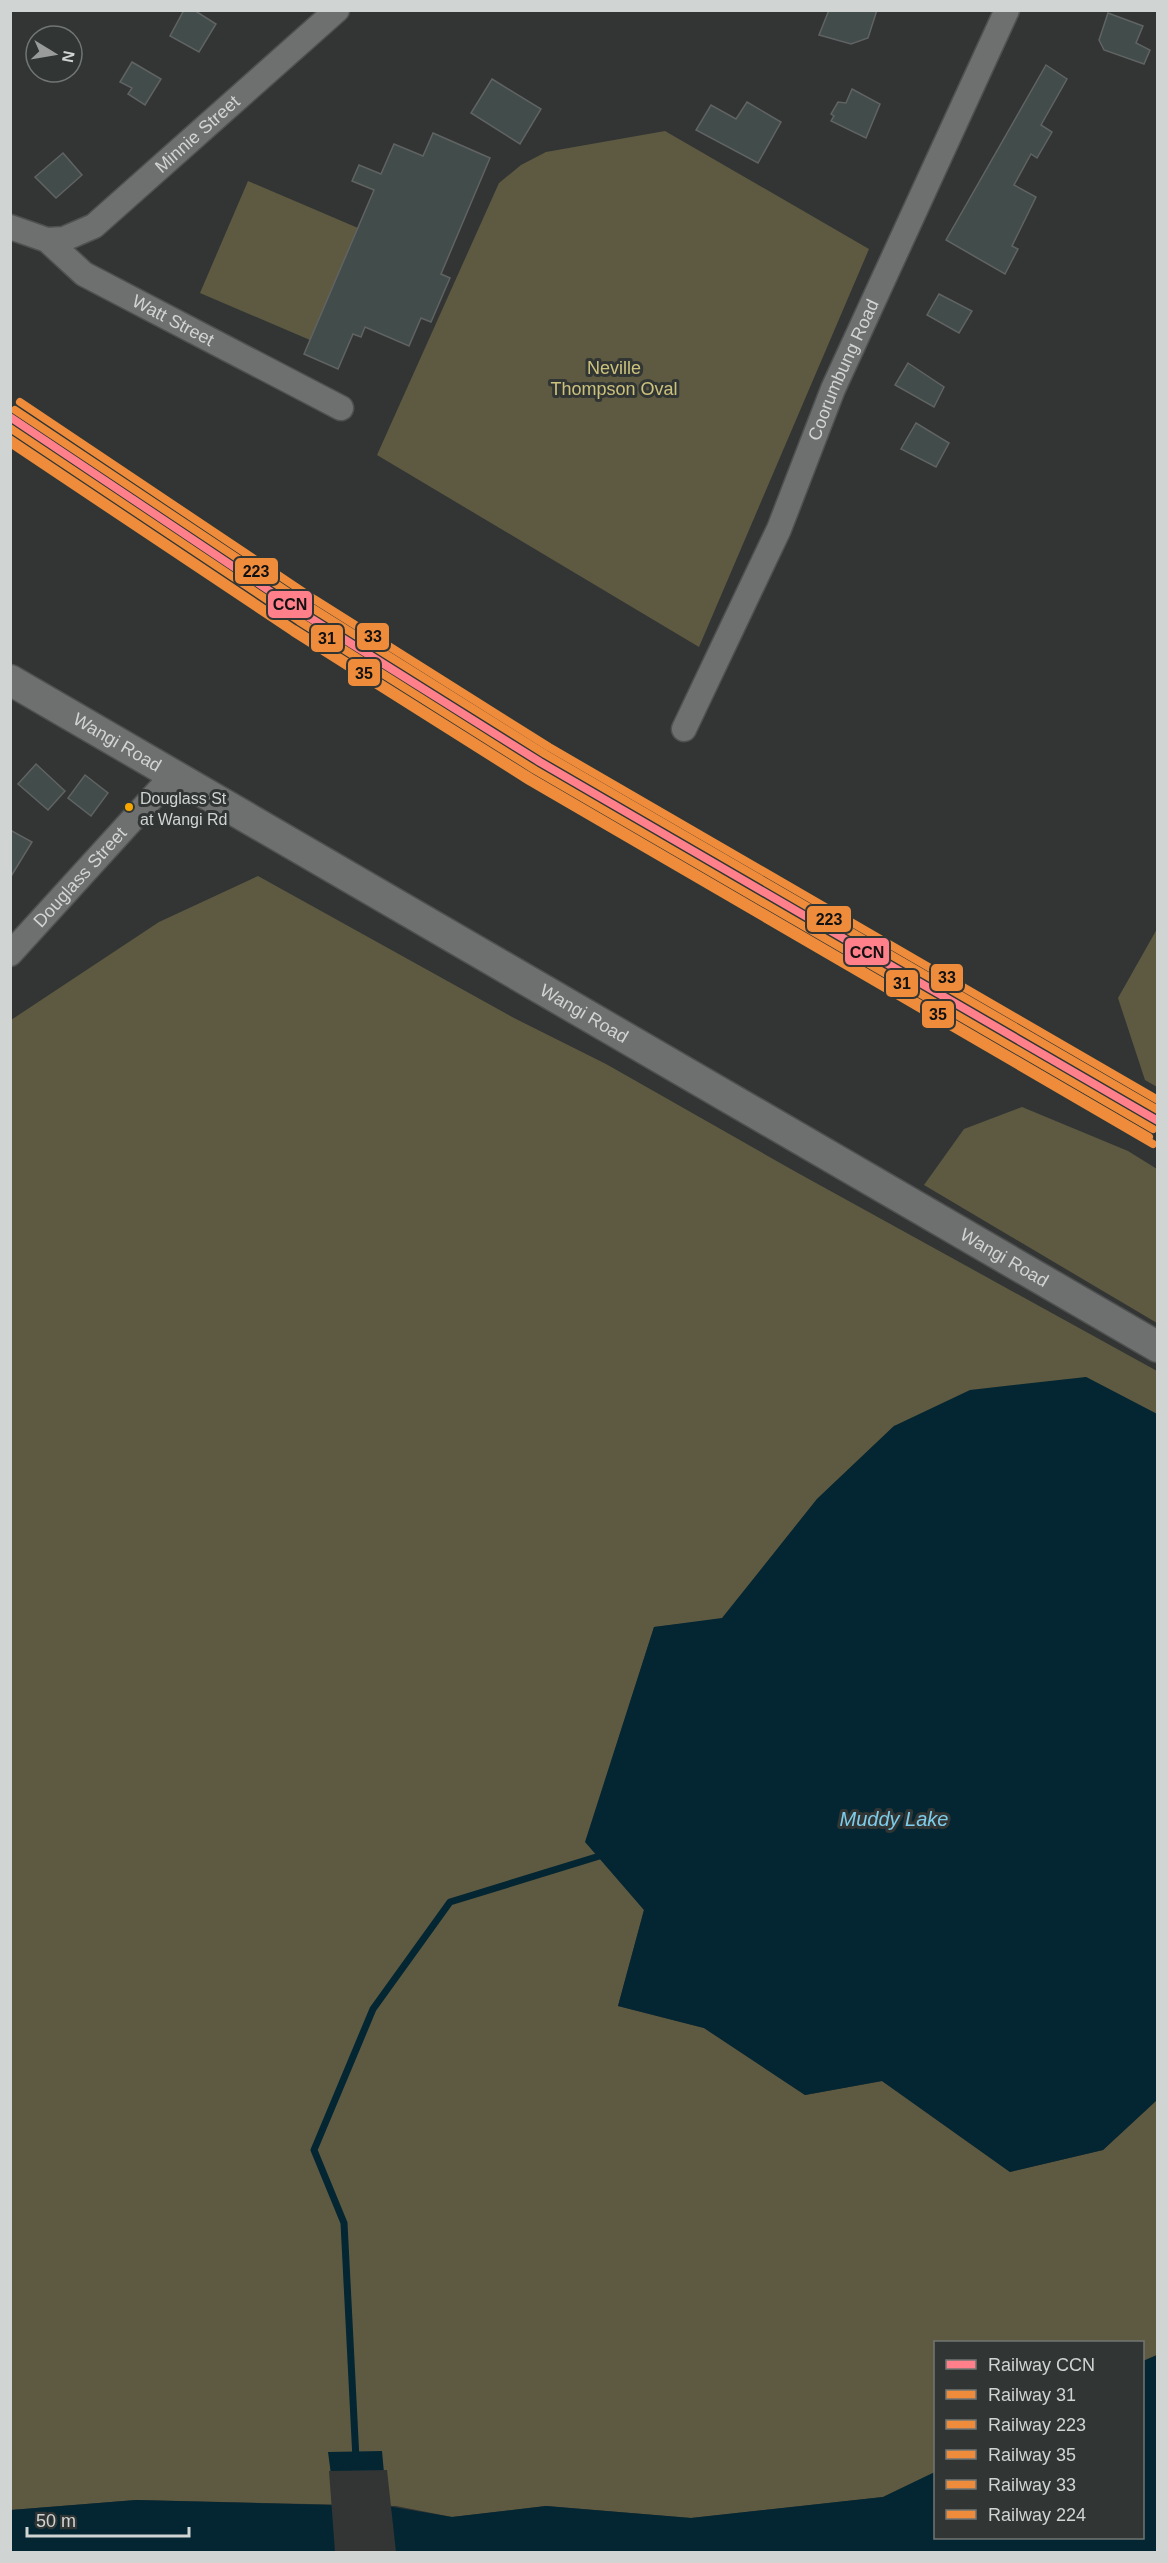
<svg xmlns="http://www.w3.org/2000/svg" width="1168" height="2563" font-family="Arial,sans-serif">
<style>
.green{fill:#5e5a41}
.water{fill:#042632}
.pier{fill:#323534}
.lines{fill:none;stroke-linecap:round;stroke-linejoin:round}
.stream{stroke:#042632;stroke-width:7}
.building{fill:#414c4b;stroke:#616363;stroke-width:1.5}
.minor-casing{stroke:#4f5150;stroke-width:27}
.major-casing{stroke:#4f5150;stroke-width:33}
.minor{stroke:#6e6f6f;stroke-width:24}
.major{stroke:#6e706f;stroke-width:30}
.rail-1-casing{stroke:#313634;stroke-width:12}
.rail-2-casing{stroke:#313634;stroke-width:12}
.rail-3-casing{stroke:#313634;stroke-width:12}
.rail-4-casing{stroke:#313634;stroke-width:12}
.rail-5-casing{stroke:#313634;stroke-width:12}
.rail-6-casing{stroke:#313634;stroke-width:12}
.rail-1{stroke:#ff808b;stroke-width:8}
.rail-2{stroke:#ef8c3c;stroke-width:8}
.rail-3{stroke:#ef8c3c;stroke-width:8}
.rail-4{stroke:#ef8c3c;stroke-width:8}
.rail-5{stroke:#ef8c3c;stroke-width:8}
.rail-6{stroke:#ef8c3c;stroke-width:8}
.bus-dot{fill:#f7a600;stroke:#313634;stroke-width:2}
.labels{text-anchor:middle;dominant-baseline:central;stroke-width:6;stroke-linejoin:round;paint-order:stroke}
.bus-label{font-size:16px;fill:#d0d4d2;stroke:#313634;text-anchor:start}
.street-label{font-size:18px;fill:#d0d4d2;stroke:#313634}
.park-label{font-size:18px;fill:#ccc27c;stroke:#313634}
.water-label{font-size:20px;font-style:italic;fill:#7ccdec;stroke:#313634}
.line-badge{stroke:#313634;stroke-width:2}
.pale-badge-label{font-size:16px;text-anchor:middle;font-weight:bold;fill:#111}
</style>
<rect width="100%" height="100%" fill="#323534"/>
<g class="green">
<path d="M665,131L869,249L699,647L377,455L499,183L521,165L546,152Z"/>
<path d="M248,181L358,228L310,340L200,293Z"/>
<path d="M258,876L514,1018L606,1064L796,1172L1157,1371V1414L1086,1377L894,1426L817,1499L722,1619L654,1627L586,1841L644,1910L618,2006L704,2028L805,2095L882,2081L1010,2172L1103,2150L1157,2100V2355L1143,2361L1142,2342H936L935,2472L883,2497L691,2518L546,2506L452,2517L396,2506L136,2500L11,2510V1020L159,922Z"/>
<path d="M1157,929V1087L1145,1080L1118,998Z"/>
<path d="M1022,1107L1128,1151L1157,1169V1323L924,1185L964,1129Z"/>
</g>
<g class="water">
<path d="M1086,1377L1157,1414V2100L1103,2150L1010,2172L882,2081L805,2095L704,2028L618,2006L644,1910L585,1842L654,1627L722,1618L817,1499L894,1426L970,1390Z"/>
<path d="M1157,2355V2552H11V2510L136,2500L335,2505L328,2452L382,2451L387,2506L452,2517L546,2506L691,2518L883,2497L935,2472L936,2538H1142L1143,2361Z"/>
</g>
<path class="pier" d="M387,2470L396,2552H335L329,2471Z"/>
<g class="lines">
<path class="stream" d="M356,2459L344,2223L314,2150L373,2009L450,1902L606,1854"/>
</g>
<g class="building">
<path d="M184,10H194L216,24L199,52L170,36Z"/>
<path d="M829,10H877L868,38L851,44L819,35Z"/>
<path d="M1108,13L1143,26L1136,43L1150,50L1144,64L1104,50L1099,40Z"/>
<path d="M132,62L161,79L145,105L128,94L132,88L120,82Z"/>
<path d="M1046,65L1067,79L1041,125L1052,132L1037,158L1031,154L1014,185L1036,197L1012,246L1018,249L1005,274L946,240Z"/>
<path d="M492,79L541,109L520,144L471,113Z"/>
<path d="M852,89L880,104L866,138L831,121L834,116L831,114L838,102L846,103Z"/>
<path d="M747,102L781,122L758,163L696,130L711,105L736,119Z"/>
<path d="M433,133L490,158L441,274L450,278L431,322L421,318L409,346L365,327L361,337L353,334L338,369L304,354L374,190L352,181L359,165L381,174L394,144L423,156Z"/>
<path d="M63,153L82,175L56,198L35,177Z"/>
<path d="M939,294L972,311L959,333L927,315Z"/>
<path d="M908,363L944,387L934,407L895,385Z"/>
<path d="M916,423L949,443L936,467L901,449Z"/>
<path d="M36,764L65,791L48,810L18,784Z"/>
<path d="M85,775L108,793L91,816L68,798Z"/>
<path d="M10,830L32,842L10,878Z"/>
</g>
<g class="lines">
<g class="minor-casing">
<g id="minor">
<path id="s1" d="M10,227L47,240L84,274L341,408"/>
<path id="s2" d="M47,240L64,239L94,226L337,10"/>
<path id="s3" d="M684,729L779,529L833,389L1007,10"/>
<path id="s4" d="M10,954L173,775"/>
</g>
</g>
<g class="major-casing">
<g id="major">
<path id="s5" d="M10,680L1158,1347"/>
</g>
</g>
<use href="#minor" class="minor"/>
<use href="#major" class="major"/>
<g class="rail-1-casing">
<path id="rail-1" d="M10,417L304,614L540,762L1158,1121"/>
</g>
<g class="rail-2-casing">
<path id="rail-2" d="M10,428L299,621L535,770L1153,1129"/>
</g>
<g class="rail-3-casing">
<path id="rail-3" d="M15,410L309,606L545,754L1158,1110"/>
</g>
<g class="rail-4-casing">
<path id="rail-4" d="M10,439L294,629L530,777L1149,1137"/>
</g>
<g class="rail-5-casing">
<path id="rail-5" d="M20,402L314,599L549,747L1158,1100"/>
</g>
<g class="rail-6-casing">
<path id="rail-6" d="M10,443L293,632L529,781L1153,1144"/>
</g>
<use href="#rail-1" class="rail-1"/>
<use href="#rail-2" class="rail-2"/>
<use href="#rail-3" class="rail-3"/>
<use href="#rail-4" class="rail-4"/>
<use href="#rail-5" class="rail-5"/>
<use href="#rail-6" class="rail-6"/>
</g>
<circle class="bus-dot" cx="129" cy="807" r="5"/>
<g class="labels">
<g class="bus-label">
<text x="140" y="798">Douglass St<tspan x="140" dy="21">at Wangi Rd</tspan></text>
</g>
<g class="street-label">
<text stroke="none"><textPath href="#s2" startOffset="188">Minnie Street</textPath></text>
<text stroke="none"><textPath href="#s1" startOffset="190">Watt Street</textPath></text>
<text stroke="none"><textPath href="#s3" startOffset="393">Coorumbung Road</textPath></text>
<text stroke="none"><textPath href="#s5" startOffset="124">Wangi Road</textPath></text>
<text stroke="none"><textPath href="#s4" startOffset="104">Douglass Street</textPath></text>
<text stroke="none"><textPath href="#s5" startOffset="664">Wangi Road</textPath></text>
<text stroke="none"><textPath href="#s5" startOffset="1150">Wangi Road</textPath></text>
</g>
<g class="park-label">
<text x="614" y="368">Neville<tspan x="614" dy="21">Thompson Oval</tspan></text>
</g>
<g class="water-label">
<text x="894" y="1819">Muddy Lake</text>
</g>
</g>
<g class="line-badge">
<rect x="234" y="557" width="45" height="28" rx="6" fill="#ef8c3c"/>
<rect x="267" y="590" width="46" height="29" rx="6" fill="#ff808b"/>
<rect x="356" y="622" width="34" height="29" rx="6" fill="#ef8c3c"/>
<rect x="310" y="624" width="34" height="29" rx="6" fill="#ef8c3c"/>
<rect x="347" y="658" width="34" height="29" rx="6" fill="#ef8c3c"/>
<rect x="806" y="905" width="46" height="28" rx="6" fill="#ef8c3c"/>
<rect x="844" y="937" width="46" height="29" rx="6" fill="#ff808b"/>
<rect x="930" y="963" width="34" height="29" rx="6" fill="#ef8c3c"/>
<rect x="885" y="969" width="34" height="29" rx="6" fill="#ef8c3c"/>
<rect x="921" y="1000" width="34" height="29" rx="6" fill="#ef8c3c"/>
</g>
<g class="pale-badge-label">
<text x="256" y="577">223</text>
<text x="290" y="610">CCN</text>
<text x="373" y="642">33</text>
<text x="327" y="644">31</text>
<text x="364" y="679">35</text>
<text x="829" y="925">223</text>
<text x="867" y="958">CCN</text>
<text x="947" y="983">33</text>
<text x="902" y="989">31</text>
<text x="938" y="1020">35</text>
</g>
<rect width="1168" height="2563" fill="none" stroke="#d0d4d2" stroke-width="24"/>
<rect x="934" y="2341" width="210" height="198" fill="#313634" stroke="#717573" stroke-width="1.5"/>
<rect x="946" y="2360" width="30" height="9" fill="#ff808b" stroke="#717573" stroke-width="1.5"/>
<text x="988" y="2371" font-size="18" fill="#d0d4d2">Railway CCN</text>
<rect x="946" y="2390" width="30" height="9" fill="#ef8c3c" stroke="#717573" stroke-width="1.5"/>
<text x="988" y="2401" font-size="18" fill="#d0d4d2">Railway 31</text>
<rect x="946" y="2420" width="30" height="9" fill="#ef8c3c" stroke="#717573" stroke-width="1.5"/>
<text x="988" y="2431" font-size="18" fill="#d0d4d2">Railway 223</text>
<rect x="946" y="2450" width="30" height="9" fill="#ef8c3c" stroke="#717573" stroke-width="1.5"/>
<text x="988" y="2461" font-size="18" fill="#d0d4d2">Railway 35</text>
<rect x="946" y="2480" width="30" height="9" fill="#ef8c3c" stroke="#717573" stroke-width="1.5"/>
<text x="988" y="2491" font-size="18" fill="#d0d4d2">Railway 33</text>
<rect x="946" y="2510" width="30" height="9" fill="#ef8c3c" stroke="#717573" stroke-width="1.5"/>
<text x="988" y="2521" font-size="18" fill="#d0d4d2">Railway 224</text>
<g transform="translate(54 54) rotate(101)"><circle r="28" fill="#313634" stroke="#717573" stroke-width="1.5"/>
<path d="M0-4.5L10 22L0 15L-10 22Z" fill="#999c9b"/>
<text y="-9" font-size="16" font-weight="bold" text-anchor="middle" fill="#d0d4d2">N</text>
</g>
<path d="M27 2527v9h162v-9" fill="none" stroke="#d0d4d2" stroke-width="3"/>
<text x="36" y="2527" font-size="18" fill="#d0d4d2" stroke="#313634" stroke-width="4.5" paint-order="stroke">50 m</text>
</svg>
